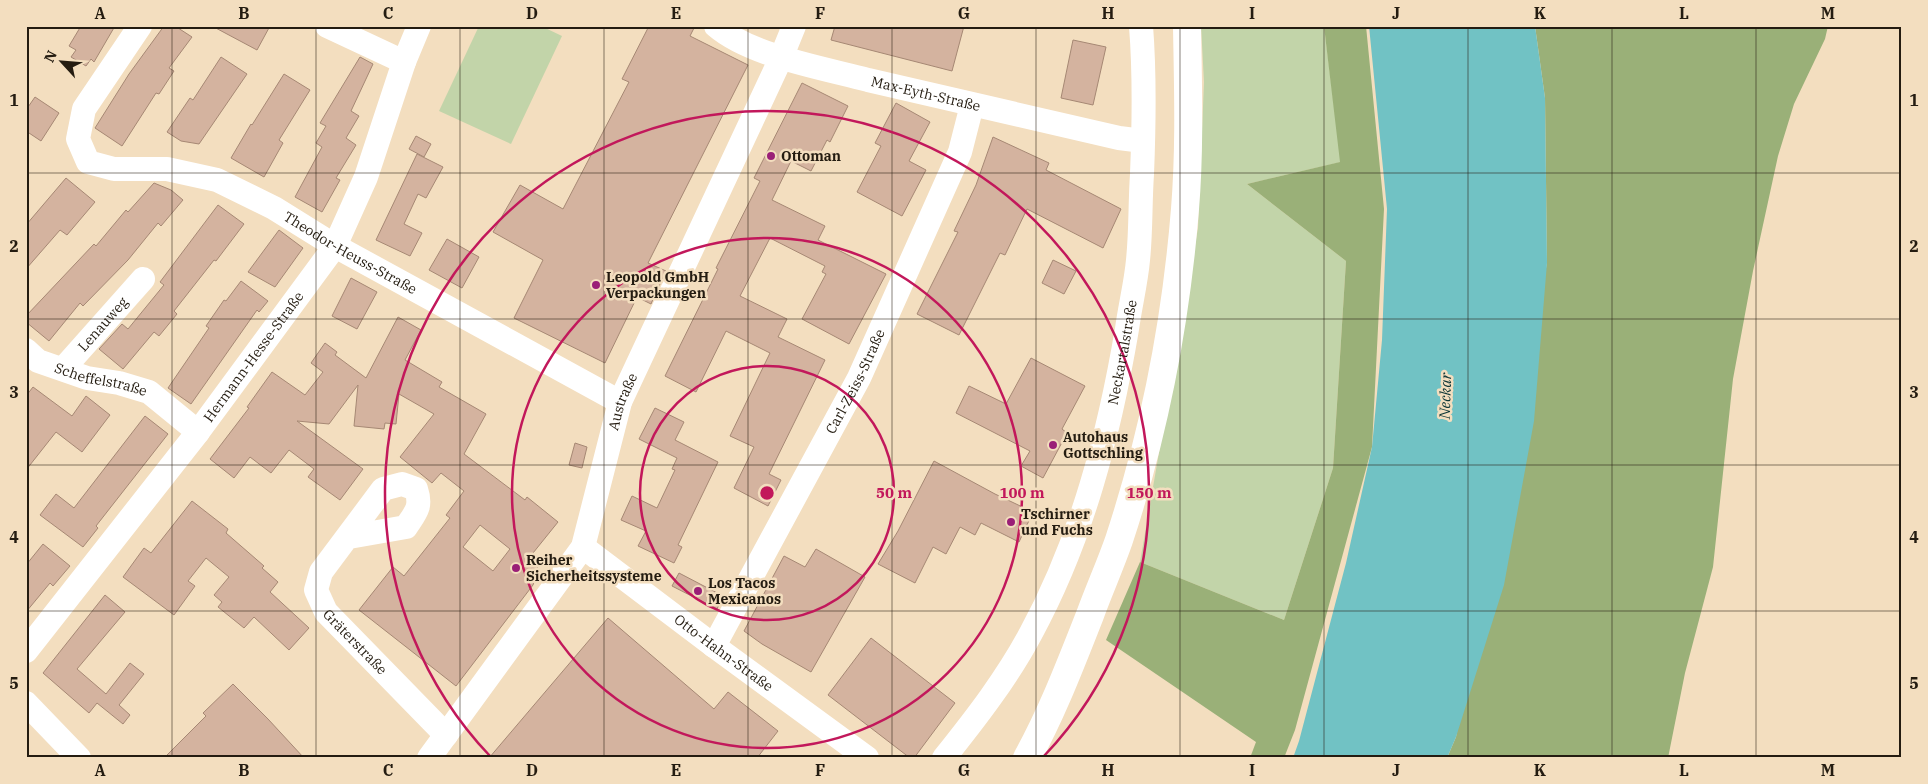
<svg xmlns="http://www.w3.org/2000/svg" width="1928" height="784" font-family="'IBM Plex Serif',serif">
<style>
.green{fill:#c2d4a9}
.forest{fill:#9ab078}
.water{fill:#71c2c4}
.building{fill:#d4b39f;stroke:#a68874;fill-rule:evenodd}
.lines{fill:none;stroke-linecap:round;stroke-linejoin:round}
.minor{stroke:#fff;stroke-width:24}
.major{stroke:#fff;stroke-width:28}
.grid{fill:none;stroke:#241c11;stroke-width:1;stroke-opacity:0.55}
.ring{fill:none;stroke:#c2185b;stroke-width:2.5}
.poi-dot{fill:#9a1f77;stroke:#f3debf;stroke-width:2}
.labels{text-anchor:middle;dominant-baseline:central;stroke-width:5;stroke-linejoin:round;paint-order:stroke}
.street-label{font-size:14px;fill:#241c11;stroke:#f3debf}
.poi-label{font-size:14px;font-weight:bold;fill:#241c11;stroke:#f3debf;text-anchor:start}
.water-label{font-size:15px;font-style:italic;fill:#103839;stroke:#f3debf}
.centre{fill:#c2185b;stroke:#f3debf;stroke-width:2.5}
.ring-label{font-size:15px;text-anchor:middle;font-weight:bold;fill:#c2185b;stroke:#f3debf;stroke-width:5;stroke-linejoin:round;paint-order:stroke}
.neatline{fill:none;stroke:#241c11;stroke-width:2}
.grid-label{font-size:16px;text-anchor:middle;font-weight:bold;fill:#241c11}
</style>
<rect width="100%" height="100%" fill="#f3debf"/>
<g class="green">
<path d="M479,26H541L562,36L511,144L439,111Z"/>
<path d="M1201,26H1324L1341,162L1247,184L1346,261L1333,468L1284,620L1140,562L1198,228L1204,82Z"/>
</g>
<g class="forest">
<path d="M1324,26H1366L1384,209L1372,447L1295,730L1284,758H1250L1256,742L1106,640L1140,562L1284,620L1333,468L1346,261L1247,184L1340,162Z"/>
<path d="M1535,26H1828L1825,39L1794,104L1778,156L1753,271L1733,379L1713,567L1685,673L1668,758H1447L1456,737L1547,263L1545,98Z"/>
</g>
<path class="water" d="M1369,26H1535L1545,98L1547,263L1534,421L1504,585L1456,737L1447,758H1293L1299,741L1346,563L1372,447L1382,340L1387,209Z"/>
<g class="building">
<path d="M81,26H115L94,62L91,59L86,66L71,57L76,50L69,46Z"/>
<path d="M164,26H175L192,37L169,68L174,71L159,94L156,93L122,146L95,128L129,74Z"/>
<path d="M212,26H270L257,50Z"/>
<path d="M649,26H695L690,36L748,65L648,263L666,271L654,297L651,304L637,297L605,363L514,318L543,260L493,232L520,185L563,209L629,82L622,79Z"/>
<path d="M835,26H964L952,71L831,40Z"/>
<path d="M1073,40L1106,47L1093,105L1061,98Z"/>
<path d="M221,57L247,74L199,144L181,141L167,132L190,98L193,100Z"/>
<path d="M360,57L373,64L351,111L359,116L346,138L356,145L336,178L340,180L322,212L295,197L322,147L316,143L326,126L320,123Z"/>
<path d="M284,74L310,90L279,140L283,143L264,177L231,158L251,124L252,125Z"/>
<path d="M802,83L848,106L830,142L827,140L811,171L791,161L772,200L825,226L818,240L886,274L849,344L802,319L826,274L822,272L825,266L770,238L740,296L787,319L778,337L825,360L769,474L781,480L768,506L734,488L754,447L730,436L770,353L726,331L696,392L665,376L718,269L716,268L760,181L754,178Z"/>
<path d="M35,97L59,113L41,141L26,131V110Z"/>
<path d="M896,103L930,122L909,161L926,170L902,216L857,192L881,146L875,143Z"/>
<path d="M416,136L431,144L424,157L409,149Z"/>
<path d="M993,137L1049,163L1046,170L1121,209L1103,248L1027,209L1005,255L1000,253L959,335L917,314L958,232L954,231L976,185Z"/>
<path d="M417,154L443,167L426,198L418,194L404,224L422,233L410,256L376,240Z"/>
<path d="M66,178L95,202L67,235L60,230L26,269V225Z"/>
<path d="M154,183L171,190L183,200L161,226L158,223L128,260L83,306L80,303L49,341L26,322V316L94,244L96,246L126,210L128,212Z"/>
<path d="M218,205L244,224L216,261L214,260L174,311L177,314L159,336L154,332L123,369L99,349L122,324L128,329L164,285L160,282Z"/>
<path d="M279,230L303,248L275,287L248,272Z"/>
<path d="M447,239L479,257L462,288L429,270Z"/>
<path d="M1053,260L1076,271L1064,294L1042,283Z"/>
<path d="M351,278L377,292L357,329L332,316Z"/>
<path d="M241,281L268,301L259,312L257,310L191,404L168,388L209,328L206,326L224,300L226,301Z"/>
<path d="M398,317L421,330L405,360L442,382L439,387L486,414L464,454L525,500L527,497L558,522L533,553L538,563L537,574L533,585L456,686L359,610L393,567L404,576L450,518L446,515L464,491L441,473L432,483L400,457L434,414L399,394L396,424L385,423L384,429L354,426L358,385L329,424L297,421L363,469L340,500L308,477L314,469L289,450L271,473L250,457L234,478L210,459L249,408L247,407L272,372L305,395L323,372L311,363L325,343L337,352L335,355L366,378ZM480,525L510,549L493,571L463,547Z"/>
<path d="M1031,358L1085,386L1062,429L1067,433L1043,478L1021,466L1030,451L956,413L969,386L1006,404Z"/>
<path d="M33,387L72,416L86,396L110,415L82,452L56,432L26,470V396Z"/>
<path d="M655,408L684,422L675,440L718,462L678,545L682,547L674,563L638,546L646,531L621,520L632,496L657,508L675,470L672,469L677,458L639,439Z"/>
<path d="M145,416L168,434L96,526L98,528L83,547L40,515L56,494L74,508Z"/>
<path d="M575,443L587,447L582,468L569,465Z"/>
<path d="M934,461L995,494L1033,512L1019,542L981,523L975,535L960,527L946,554L933,547L915,583L878,564L898,531Z"/>
<path d="M192,501L228,529L226,533L264,566L262,568L278,582L270,592L309,628L289,650L254,617L244,628L218,607L222,602L214,595L229,577L206,558L188,581L195,586L174,615L123,577L144,548L151,553Z"/>
<path d="M43,544L70,566L53,586L50,583L26,612V565Z"/>
<path d="M816,549L865,577L811,672L762,644L744,631L784,556L805,567Z"/>
<path d="M679,573L723,596L717,609L672,586Z"/>
<path d="M105,595L125,612L77,669L106,694L130,663L144,674L119,705L130,715L123,724L97,703L89,713L43,673Z"/>
<path d="M608,618L714,709L728,692L778,731L757,758H489Z"/>
<path d="M871,638L955,703L914,758H910L828,695Z"/>
<path d="M233,684L268,719L304,758H164L206,716L203,713Z"/>
</g>
<g class="lines">
<g class="minor">
<path id="s1" d="M140,26L84,109L78,139L88,162L114,169H167L217,180L274,208L335,246L620,402"/>
<path d="M327,26L404,62"/>
<path id="s2" d="M716,26C751,56 823,68 868,80C952,100 1036,119 1119,138L1143,141"/>
<path id="s3" d="M26,350L38,361L87,378L119,383L149,392L198,432"/>
<path id="s4" d="M63,369L143,279"/>
<path id="s5" d="M349,537L406,527C416,512 422,507 416,489L402,484L383,489L321,572L316,590L326,612L446,735"/>
<path id="s6" d="M583,547L714,646L867,758"/>
<path id="s7" d="M714,646L859,378L960,152L972,105"/>
<path id="s8" d="M26,651L198,432L335,246L366,177L404,62L419,26"/>
<path d="M26,703L79,758"/>
<path id="s9" d="M429,758L583,547L620,402L781,58L794,26"/>
<path id="s10" d="M944,758C976,718 1007,678 1031,633C1082,539 1109,435 1127,329C1130,306 1136,283 1138,260C1141,232 1140,203 1142,174C1144,125 1145,76 1141,26"/>
</g>
<path class="major" d="M1027,758C1052,713 1071,663 1090,615C1099,590 1110,566 1119,540C1154,434 1176,321 1185,209C1190,148 1188,87 1187,26"/>
</g>
<path class="grid" d="M172,26V758M316,26V758M460,26V758M604,26V758M748,26V758M892,26V758M1036,26V758M1180,26V758M1324,26V758M1468,26V758M1612,26V758M1756,26V758M26,173H1902M26,319H1902M26,465H1902M26,611H1902"/>
<g class="ring">
<circle cx="767" cy="493" r="127"/>
<circle cx="767" cy="493" r="255"/>
<path d="M490 756A382 382 0 1 1 1044 756"/>
</g>
<g class="poi-dot">
<circle cx="771" cy="156" r="5"/>
<circle cx="596" cy="285" r="5"/>
<circle cx="1053" cy="445" r="5"/>
<circle cx="1011" cy="522" r="5"/>
<circle cx="516" cy="568" r="5"/>
<circle cx="698" cy="591" r="5"/>
</g>
<g class="labels">
<g class="street-label">
<text stroke="none"><textPath href="#s2" startOffset="222">Max-Eyth-Straße</textPath></text>
<text stroke="none"><textPath href="#s1" startOffset="439">Theodor-Heuss-Straße</textPath></text>
<text stroke="none"><textPath href="#s4" startOffset="60">Lenauweg</textPath></text>
<text stroke="none"><textPath href="#s10" startOffset="449">Neckartalstraße</textPath></text>
<text stroke="none"><textPath href="#s8" startOffset="372">Hermann-Hesse-Straße</textPath></text>
<text stroke="none"><textPath href="#s3" startOffset="82">Scheffelstraße</textPath></text>
<text stroke="none"><textPath href="#s7" startOffset="300">Carl-Zeiss-Straße</textPath></text>
<text stroke="none"><textPath href="#s9" startOffset="412">Austraße</textPath></text>
<text stroke="none"><textPath href="#s5" startOffset="322">Gräterstraße</textPath></text>
<text stroke="none"><textPath href="#s6" startOffset="176">Otto-Hahn-Straße</textPath></text>
</g>
<g class="poi-label">
<text x="781" y="156">Ottoman</text>
<text x="606" y="277">Leopold GmbH<tspan x="606" dy="16">Verpackungen</tspan></text>
<text x="1063" y="437">Autohaus<tspan x="1063" dy="16">Gottschling</tspan></text>
<text x="1021" y="514">Tschirner<tspan x="1021" dy="16">und Fuchs</tspan></text>
<text x="526" y="560">Reiher<tspan x="526" dy="16">Sicherheitssysteme</tspan></text>
<text x="708" y="583">Los Tacos<tspan x="708" dy="16">Mexicanos</tspan></text>
</g>
<g class="water-label">
<text transform="translate(1445 396) rotate(-88)">Neckar</text>
</g>
</g>
<circle cx="767" cy="493" r="8" class="centre"/>
<g class="ring-label">
<text x="894" y="498">50 m</text>
<text x="1022" y="498">100 m</text>
<text x="1149" y="498">150 m</text>
</g>
<rect width="1928" height="784" fill="none" stroke="#f3debf" stroke-width="55"/>
<g transform="translate(62 62) rotate(296)" stroke="#f3debf" stroke-width="4" paint-order="stroke">
<path d="M0-4L9 19L0 12L-9 19Z" fill="#241c11"/>
<text y="-8" font-size="14" font-weight="bold" text-anchor="middle" fill="#241c11">N</text>
</g>
<rect x="28" y="28" width="1872" height="728" class="neatline"/>
<g class="grid-label">
<text x="100" y="19">A</text>
<text x="244" y="19">B</text>
<text x="388" y="19">C</text>
<text x="532" y="19">D</text>
<text x="676" y="19">E</text>
<text x="820" y="19">F</text>
<text x="964" y="19">G</text>
<text x="1108" y="19">H</text>
<text x="1252" y="19">I</text>
<text x="1396" y="19">J</text>
<text x="1540" y="19">K</text>
<text x="1684" y="19">L</text>
<text x="1828" y="19">M</text>
<text x="14" y="106">1</text>
<text x="1914" y="106">1</text>
<text x="14" y="252">2</text>
<text x="1914" y="252">2</text>
<text x="14" y="398">3</text>
<text x="1914" y="398">3</text>
<text x="14" y="543">4</text>
<text x="1914" y="543">4</text>
<text x="14" y="689">5</text>
<text x="1914" y="689">5</text>
<text x="100" y="776">A</text>
<text x="244" y="776">B</text>
<text x="388" y="776">C</text>
<text x="532" y="776">D</text>
<text x="676" y="776">E</text>
<text x="820" y="776">F</text>
<text x="964" y="776">G</text>
<text x="1108" y="776">H</text>
<text x="1252" y="776">I</text>
<text x="1396" y="776">J</text>
<text x="1540" y="776">K</text>
<text x="1684" y="776">L</text>
<text x="1828" y="776">M</text>
</g>
</svg>
